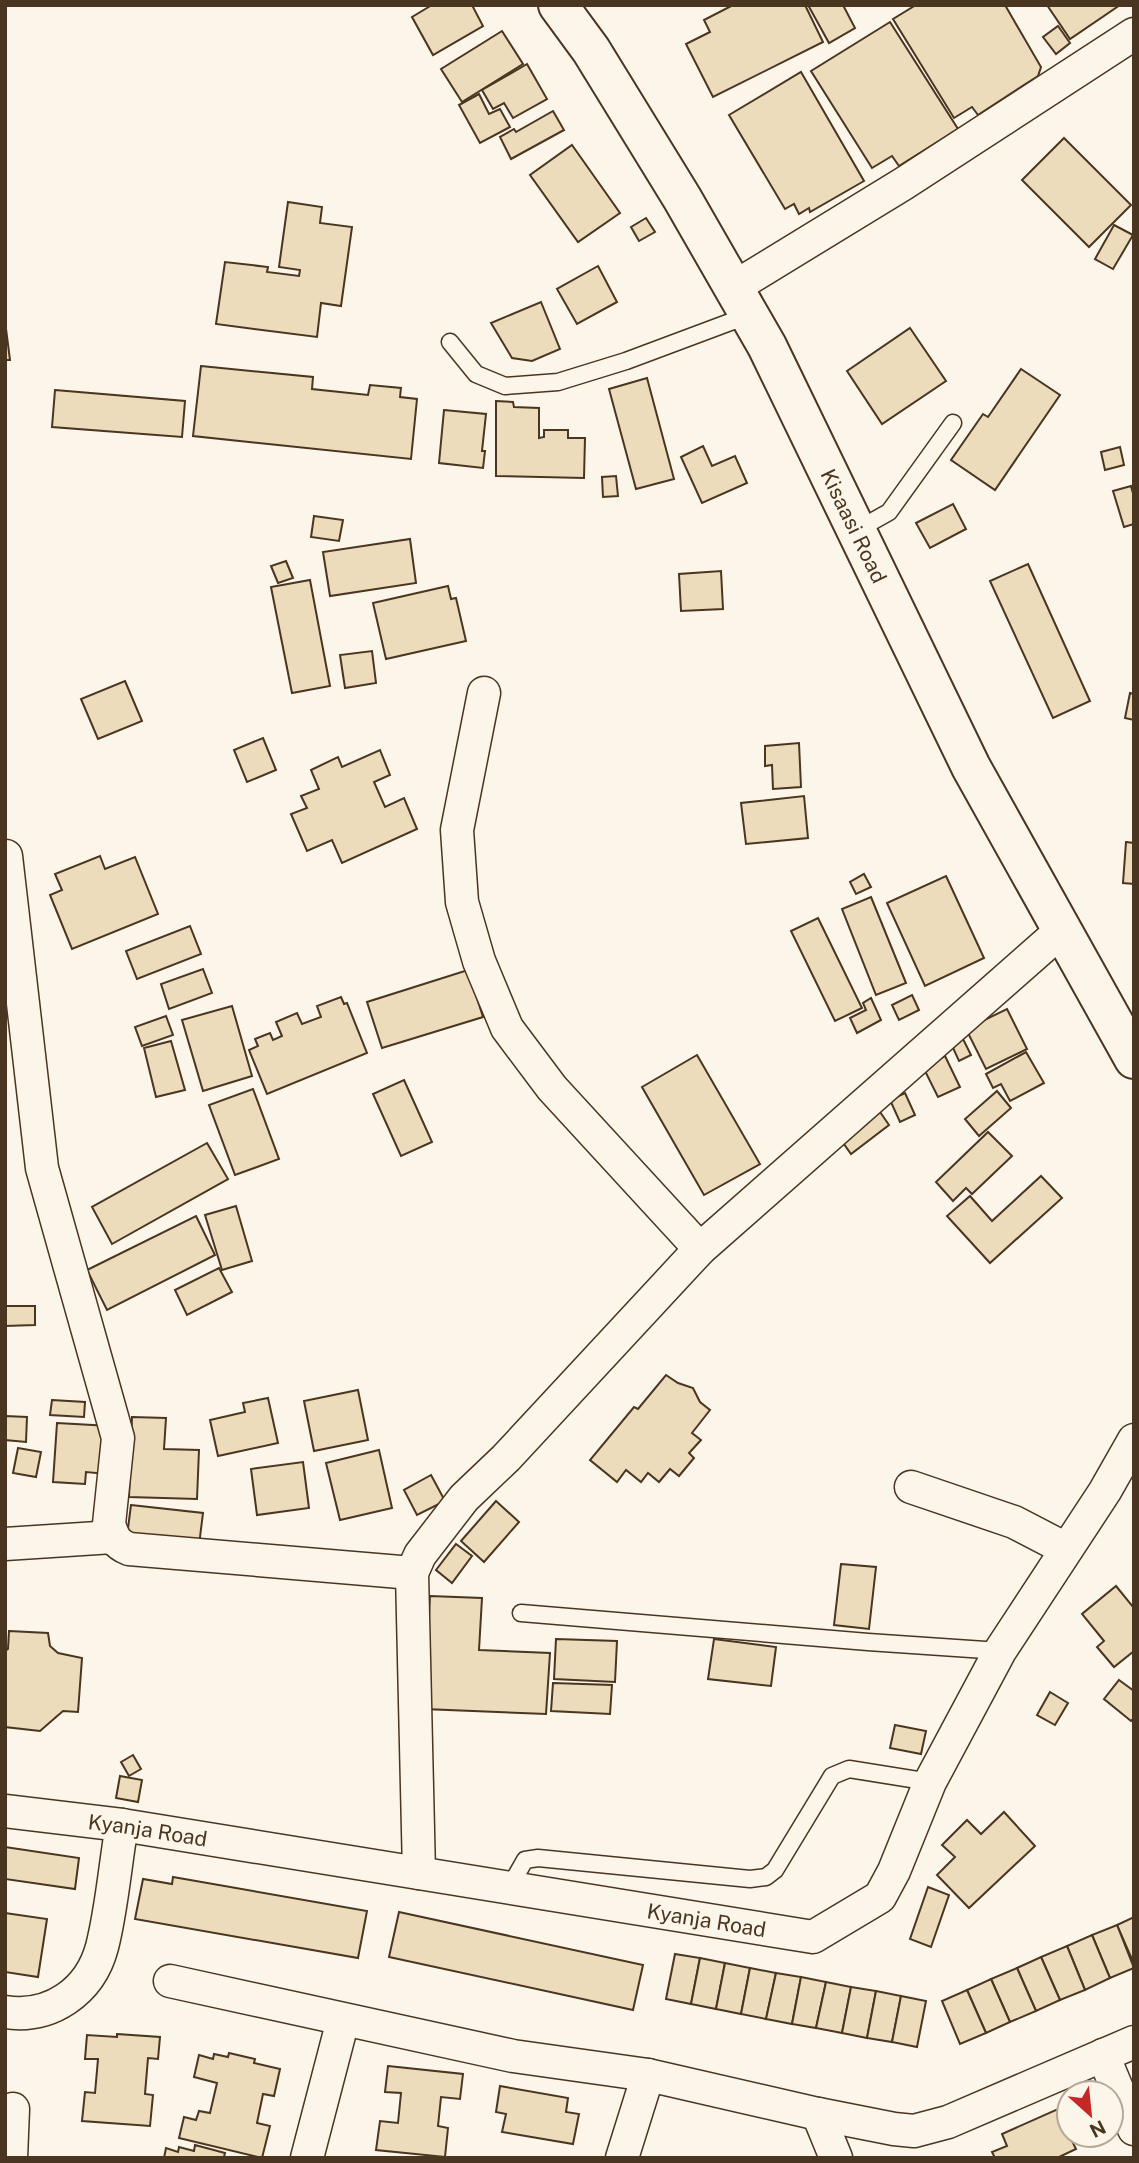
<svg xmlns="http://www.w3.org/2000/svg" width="1139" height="2163" font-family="'Public Sans',sans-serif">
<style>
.building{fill:#ecdcbc;stroke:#4a3520;stroke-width:2}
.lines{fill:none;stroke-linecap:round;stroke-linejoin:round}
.service-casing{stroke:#4a3520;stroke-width:19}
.minor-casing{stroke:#4a3520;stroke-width:35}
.secondary-casing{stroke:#4a3520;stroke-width:42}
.service{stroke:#fbf6e9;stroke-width:16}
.minor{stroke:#fbf6e9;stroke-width:32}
.secondary{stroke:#fbf6e9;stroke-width:38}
.labels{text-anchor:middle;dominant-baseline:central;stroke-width:5;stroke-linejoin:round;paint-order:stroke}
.street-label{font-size:21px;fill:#4a3520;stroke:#fbf6e9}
</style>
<rect width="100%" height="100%" fill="#fbf6e9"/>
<g class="building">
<path d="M432,5H472L483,26L433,55L412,17Z"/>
<path d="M733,5H805L823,42L713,97L686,44L710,32L704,20Z"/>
<path d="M808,5H843L855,28L829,43Z"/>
<path d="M916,5H1005L1041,67L1038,76L978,115L972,107L954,118L893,19Z"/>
<path d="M1047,5H1120L1070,39Z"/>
<path d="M890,22L958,129L899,166L892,156L872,168L811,71Z"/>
<path d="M1058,26L1070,43L1056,54L1043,37Z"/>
<path d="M502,31L523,64L462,102L441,69Z"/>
<path d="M527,64L547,99L513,118L504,103L493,109L482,90Z"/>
<path d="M801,72L864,181L810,212L809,208L799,214L794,204L785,209L729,115Z"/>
<path d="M479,94L489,114L500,109L510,127L480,143L459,105Z"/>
<path d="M553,111L564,130L511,159L500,137L514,129L516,132Z"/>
<path d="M1064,138L1131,205L1089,247L1022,180Z"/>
<path d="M572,145L620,213L578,242L530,175Z"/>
<path d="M288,202L322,207L320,223L352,227L341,306L321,303L317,337L216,324L225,262L268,267L267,272L299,276L300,270L279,267Z"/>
<path d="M646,218L655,232L639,241L631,227Z"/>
<path d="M1114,225L1133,235L1113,269L1095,259Z"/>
<path d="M598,266L617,302L577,324L557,289Z"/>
<path d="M541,302L560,349L532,361L512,358L491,323Z"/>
<path d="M5,321L10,360H5Z"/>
<path d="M910,328L946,381L882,424L847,371Z"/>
<path d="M201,366L313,377L312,389L368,395L370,385L401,388L400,397L417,399L411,459L193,436Z"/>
<path d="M1021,369L1060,395L995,490L951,460L983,414L988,417Z"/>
<path d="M647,378L674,479L636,489L609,389Z"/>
<path d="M55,390L185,401L182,437L52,427Z"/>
<path d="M496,401L513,402L514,407L539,408V438L544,437V430H568V438H585L584,478L496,476Z"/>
<path d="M444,410L486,414L482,451H485L483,468L439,463Z"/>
<path d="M703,446L712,466L735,456L747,483L702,503L681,457Z"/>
<path d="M1120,447L1124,465L1105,470L1101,452Z"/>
<path d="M616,476L618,496L603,497L602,477Z"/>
<path d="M1131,486L1134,497V524L1124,527L1113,491Z"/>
<path d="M953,504L966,529L930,548L916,523Z"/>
<path d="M314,516L343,520L339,541L311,537Z"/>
<path d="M410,539L416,583L330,596L323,552Z"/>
<path d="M286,561L293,578L278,583L271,566Z"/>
<path d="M1028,564L1090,701L1053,718L990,581Z"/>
<path d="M721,571L723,609L681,611L679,574Z"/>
<path d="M310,580L330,686L292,693L271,587Z"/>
<path d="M448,586L451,599L456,598L466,641L386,659L373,603Z"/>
<path d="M372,651L376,683L345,688L340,655Z"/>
<path d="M125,681L142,721L98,739L81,699Z"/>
<path d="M1130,693L1134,694V720L1125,718Z"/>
<path d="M263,738L276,770L247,782L234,750Z"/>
<path d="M799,743L801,787L773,789L772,765L765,766V746Z"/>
<path d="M380,750L390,775L374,782L385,807L404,798L417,829L342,863L332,840L307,851L291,814L307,808L301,796L319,789L311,770L338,757L342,767Z"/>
<path d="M804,796L808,838L746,844L741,803Z"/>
<path d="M1126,842L1134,843V884L1123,883Z"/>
<path d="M100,856L105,869L135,857L158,914L72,949L50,895L62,890L55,874Z"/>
<path d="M864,874L871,887L856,894L850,882Z"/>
<path d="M946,876L984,958L925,986L887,903Z"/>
<path d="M871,897L906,983L876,995L842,909Z"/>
<path d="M818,918L862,1008L835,1021L791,931Z"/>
<path d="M190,926L201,954L137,979L126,951Z"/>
<path d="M203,969L212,993L169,1009L161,984Z"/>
<path d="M468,970L483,1017L382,1048L367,1002Z"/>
<path d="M912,995L919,1010L899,1020L892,1005Z"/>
<path d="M341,997L344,1004L347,1003L367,1053L267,1094L249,1050L258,1046L255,1039L270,1033L273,1040L282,1036L276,1022L297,1013L302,1024L321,1017L317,1006Z"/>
<path d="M871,998L881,1020L857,1033L850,1018L866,1010L863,1003Z"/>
<path d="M232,1006L252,1076L203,1091L182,1020Z"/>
<path d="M1007,1009L1027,1049L986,1069L966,1029Z"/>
<path d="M166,1016L173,1035L142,1046L135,1027Z"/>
<path d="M959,1031L971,1055L959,1061L948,1037Z"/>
<path d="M171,1041L185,1090L156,1097L144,1048Z"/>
<path d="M1026,1052L1044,1083L1010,1101L1001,1084L993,1088L986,1074Z"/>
<path d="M697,1055L760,1164L704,1195L642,1087Z"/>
<path d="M945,1056L960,1087L938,1097L923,1067Z"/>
<path d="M404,1080L432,1142L401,1156L373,1094Z"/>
<path d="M253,1089L279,1159L235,1175L209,1105Z"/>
<path d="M997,1091L1011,1108L979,1136L965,1119Z"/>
<path d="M905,1093L915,1115L900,1122L890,1100Z"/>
<path d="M878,1109L889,1125L851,1154L839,1137Z"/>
<path d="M988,1132L1012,1156L972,1194L966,1188L953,1201L936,1182Z"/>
<path d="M207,1143L228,1179L112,1244L92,1207Z"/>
<path d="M1041,1176L1062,1198L990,1263L947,1216L970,1196L992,1221Z"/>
<path d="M236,1206L252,1261L222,1270L205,1215Z"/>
<path d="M196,1216L215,1255L107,1310L87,1270Z"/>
<path d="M219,1268L232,1292L187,1315L175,1290Z"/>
<path d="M5,1306H35V1325L5,1326Z"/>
<path d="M666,1375L678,1383L693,1388L700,1402L710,1410L692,1433L701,1440L689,1453L694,1458L679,1476L670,1469L659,1482L648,1473L641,1482L626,1470L617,1482L590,1460L634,1407L638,1409Z"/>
<path d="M358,1390L368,1440L314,1451L304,1401Z"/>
<path d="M268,1398L278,1443L218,1456L210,1420L245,1412L243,1403Z"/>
<path d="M52,1400L85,1402L84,1417L50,1415Z"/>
<path d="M5,1416L27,1417L26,1442L5,1440Z"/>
<path d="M132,1417L166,1418L164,1449L199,1450L197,1499L129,1497Z"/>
<path d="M57,1423L110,1426L107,1474L86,1472L85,1484L53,1482Z"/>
<path d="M18,1448L41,1452L36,1477L13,1473Z"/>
<path d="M379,1450L392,1508L340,1520L326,1463Z"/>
<path d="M303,1462L309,1508L257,1515L251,1469Z"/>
<path d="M431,1475L445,1501L417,1515L404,1490Z"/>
<path d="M496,1501L519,1522L484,1562L461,1541Z"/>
<path d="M131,1505L203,1513L199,1545L127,1536Z"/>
<path d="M456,1544L472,1556L452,1583L436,1570Z"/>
<path d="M841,1564L876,1567L869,1629L834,1625Z"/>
<path d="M1116,1586L1134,1608V1651L1114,1667L1097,1647L1104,1641L1082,1614Z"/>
<path d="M430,1596L482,1598L479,1650L550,1653L546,1714L424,1709Z"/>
<path d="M9,1631L48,1633L50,1646L58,1653L82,1658L78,1712L63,1711L40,1731L5,1727V1651L8,1649Z"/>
<path d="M556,1639L617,1641L615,1682L554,1679Z"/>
<path d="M714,1639L776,1647L771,1686L708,1679Z"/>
<path d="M1119,1680L1134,1691V1718L1131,1721L1104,1699Z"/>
<path d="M553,1683L612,1685L610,1714L551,1711Z"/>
<path d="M1050,1692L1068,1703L1055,1725L1037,1715Z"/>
<path d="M895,1725L926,1731L921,1754L890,1748Z"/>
<path d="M133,1755L141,1769L129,1776L121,1762Z"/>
<path d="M120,1776L142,1780L138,1802L116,1798Z"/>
<path d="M1004,1812L1035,1846L969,1908L937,1875L955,1857L942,1845L967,1820L981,1834Z"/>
<path d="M5,1847L79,1858L75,1889L5,1879Z"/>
<path d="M173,1877L367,1911L358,1958L135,1919L143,1879L172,1884Z"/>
<path d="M928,1887L949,1895L931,1947L910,1939Z"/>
<path d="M399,1912L643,1965L633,2010L389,1957Z"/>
<path d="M5,1913L47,1919L38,1977L5,1972Z"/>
<path d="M1134,1917V1964L1117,1925Z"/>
<path d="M1117,1925L1134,1968L1110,1978L1092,1935Z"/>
<path d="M1092,1935L1110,1978L1085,1990L1067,1946Z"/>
<path d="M1067,1946L1085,1990L1060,2000L1041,1957Z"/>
<path d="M675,1954L700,1958L691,2004L666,1999Z"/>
<path d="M1041,1957L1060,2000L1036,2011L1017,1968Z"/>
<path d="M700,1958L725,1963L716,2009L691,2004Z"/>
<path d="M725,1963L750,1968L741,2014L716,2009Z"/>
<path d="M750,1968L776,1973L766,2019L741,2014Z"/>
<path d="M1017,1968L1036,2011L1010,2022L991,1979Z"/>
<path d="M776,1973L801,1977L792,2024L766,2019Z"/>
<path d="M801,1977L826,1982L816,2028L792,2024Z"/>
<path d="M991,1979L1010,2022L986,2033L967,1990Z"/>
<path d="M826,1982L851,1987L842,2033L816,2028Z"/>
<path d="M851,1987L876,1991L867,2038L842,2033Z"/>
<path d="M967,1990L986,2033L960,2044L942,2001Z"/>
<path d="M876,1991L901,1996L892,2042L867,2038Z"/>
<path d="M901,1996L926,2001L917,2047L892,2042Z"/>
<path d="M117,2034L160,2037L158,2059L148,2058L145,2094L153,2095L150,2126L82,2121L85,2092L95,2093L98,2059H85L87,2035L117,2037Z"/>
<path d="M229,2053L255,2059L254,2063L280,2069L274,2096L263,2094L257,2123L270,2126L262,2158L179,2138L184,2117L196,2120L199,2111L210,2113L217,2083L194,2077L199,2055L213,2059L214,2054L228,2057Z"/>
<path d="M388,2066L463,2074L460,2099L441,2097L438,2126L448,2128L445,2157L376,2150L380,2121L398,2123L401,2093L385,2092Z"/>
<path d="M500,2086L568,2098L566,2112L579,2114L573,2144L502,2132L506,2114L496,2112Z"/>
<path d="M1067,2105L1069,2110V2135H1075L1070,2137L1076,2149L1057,2158H995L992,2152L1007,2146L1002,2134Z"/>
<path d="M195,2145L225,2153L224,2157L226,2158H164L166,2148L178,2152L179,2147L194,2151Z"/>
</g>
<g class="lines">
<g class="service-casing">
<g id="service">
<path d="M450,342L476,374L505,386L558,382L626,361L749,315"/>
<path d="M857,530L889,512L953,423"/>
<path d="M521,1613L868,1642L1000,1651"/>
<path d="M509,1888L525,1860L538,1858L750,1879L766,1877L775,1870L832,1776L849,1769L930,1782"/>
</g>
</g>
<g class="minor-casing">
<g id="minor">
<path d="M733,288L903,184L1134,34"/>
<path d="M484,693L457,830L462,902L479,961L507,1028L552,1088L700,1249"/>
<path d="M6,856L42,1168L118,1438L109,1524C113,1537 116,1544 129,1549L412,1573"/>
<path d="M911,1487L1014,1522L1066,1549"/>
<path d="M5,1544L113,1537"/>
<path id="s1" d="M5,1811L122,1825L813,1937L880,1897L894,1871L930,1782L1000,1651L1105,1491L1134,1440"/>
<path d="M419,1873L412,1573L420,1555L464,1498L506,1458L700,1249L1061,931"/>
<path d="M170,1981L513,2056L648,2075L818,2114L894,2129L914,2131L948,2122L1134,2042"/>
<path d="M5,2012C50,2019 90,1992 102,1947C112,1908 115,1865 122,1825"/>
<path d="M1103,2055L1134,2129"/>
<path d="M818,2114L836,2158"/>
<path d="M11,2158L13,2109"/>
<path d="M307,2158L343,2020"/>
<path d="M622,2158L648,2075"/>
</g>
</g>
<g class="secondary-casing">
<g id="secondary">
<path id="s2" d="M558,5L591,50L682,198L767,346L971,767L1134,1059"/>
</g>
</g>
<use href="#service" class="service"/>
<use href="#minor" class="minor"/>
<use href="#secondary" class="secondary"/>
</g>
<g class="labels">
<g class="street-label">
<text stroke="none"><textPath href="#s2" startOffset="600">Kisaasi Road</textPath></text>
<text stroke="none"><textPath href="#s1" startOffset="144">Kyanja Road</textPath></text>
<text stroke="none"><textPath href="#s1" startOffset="710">Kyanja Road</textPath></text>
</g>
</g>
<rect width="1139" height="2163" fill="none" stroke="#4a3520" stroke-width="14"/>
<g transform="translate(1090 2114) rotate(153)"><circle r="33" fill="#fbf6e9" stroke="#b4a999" stroke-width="2"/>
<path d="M0-5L12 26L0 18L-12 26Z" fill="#c62828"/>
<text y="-10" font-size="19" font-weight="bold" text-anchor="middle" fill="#4a3520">N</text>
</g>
</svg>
